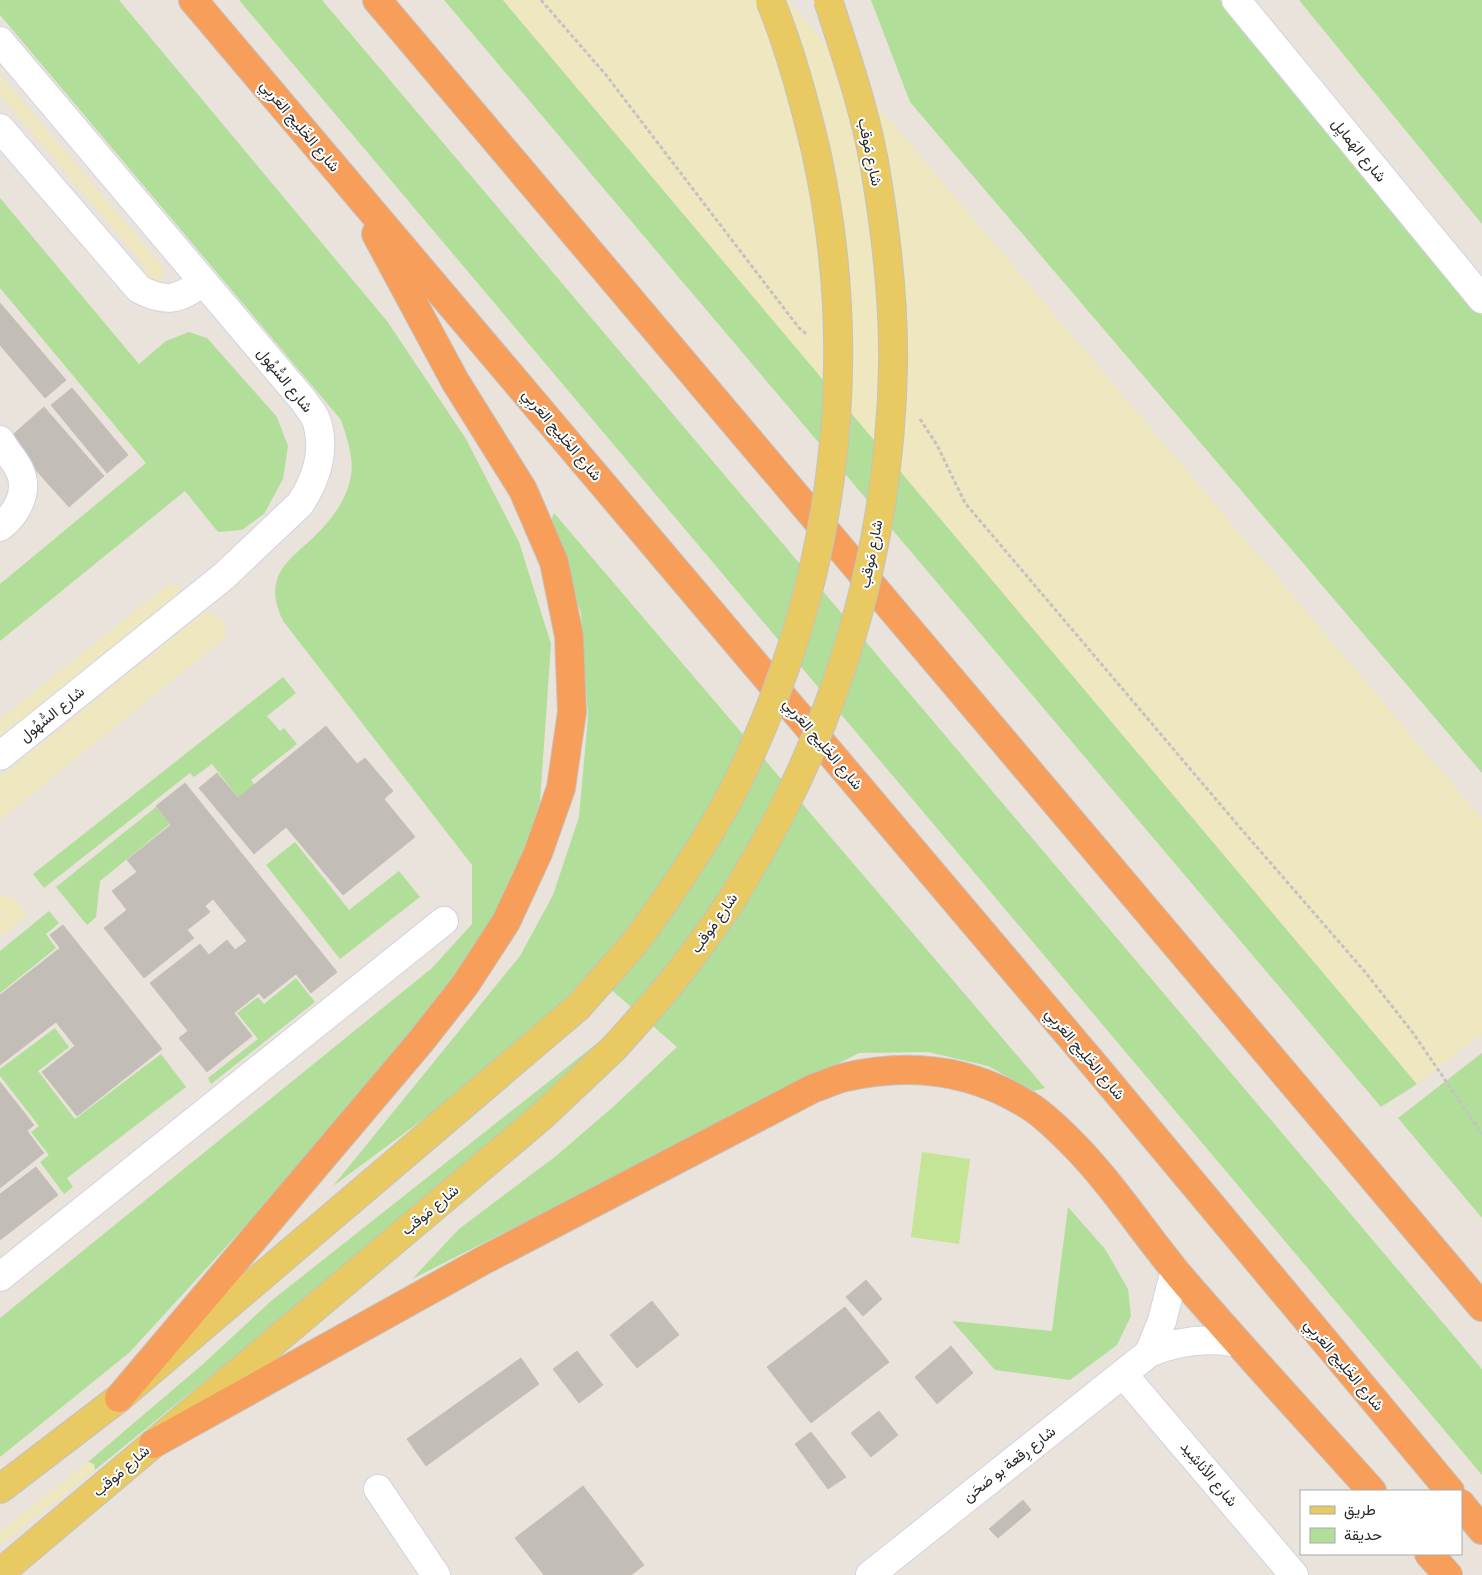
<svg xmlns="http://www.w3.org/2000/svg" width="1482" height="1575" font-family="'Fira Sans Condensed',Vazirmatn,sans-serif">
<style>
.green{fill:#b1de99}
.sand{fill:#eee7bf}
.pitch{fill:#c3e595}
.building{fill:#c2bdb7;stroke:#c5bfb5}
.lines{fill:none;stroke-linecap:round;stroke-linejoin:round}
.minor-casing{stroke:#d0d3e1;stroke-width:30}
.major-casing{stroke:#c3c3c3;stroke-width:30}
.highway-casing{stroke:#c3c3c3;stroke-width:30}
.path{stroke:#c3c3c3;stroke-width:3;stroke-dasharray:4 2.5;stroke-linecap:butt}
.minor{stroke:#fff;stroke-width:28}
.major{stroke:#e9c961;stroke-width:28}
.highway{stroke:#f69e5a;stroke-width:28}
.major-bridge-casing{stroke:#c3c3c3;stroke-width:30;stroke-linecap:butt}
.major-bridge{stroke:#e9c961;stroke-width:28}
.labels{text-anchor:middle;dominant-baseline:central;stroke-width:4;stroke-linejoin:round;paint-order:stroke}
.street-label{font-size:15px;fill:#282828;stroke:#fff}
</style>
<rect width="100%" height="100%" fill="#eae3db"/>
<g class="green">
<path d="M0,0H119L387,321L466,439L519,542L551,644L540,802L501,922L412,1043L130,1352L0,1457V1318L432,968L472,924V865L283,621C258,568 299,557 327,523C338,510 348,494 351,476C354,457 347,438 341,420L0,15Z"/>
<path d="M239,0H322L1482,1369V1475Z"/>
<path d="M444,0H503L1417,1084L1381,1107Z"/>
<path d="M871,0H1220L1482,315V773L910,102Z"/>
<path d="M1299,0H1482V224Z"/>
<path d="M0,198L139,364L166,341L189,332L207,338L277,417L288,446L283,479L264,514L242,530L218,532L185,491L0,641V584L146,463L0,288Z"/>
<path d="M554,513L1045,1088L1034,1091L988,1066L928,1052L859,1053L412,1279L459,1229L556,1156L613,1107L677,1047L591,972L506,1058L333,1186L520,956L553,895L579,817L588,717L581,613L549,526Z"/>
<path d="M283,677L296,693L267,716L280,731L284,728L297,744L251,780L256,787L240,800L212,764L194,777L190,773L44,888L33,874Z"/>
<path d="M156,807L170,824L100,881L96,917L87,925L56,887Z"/>
<path d="M295,842L349,910L399,871L420,897L340,959L266,865Z"/>
<path d="M49,911L59,923L46,934L56,948L0,993V951Z"/>
<path d="M296,978L315,1002L211,1084L208,1078L258,1039L237,1013L258,997L264,1004Z"/>
<path d="M624,1022L511,1132L95,1470L90,1462H88L202,1365L271,1301Z"/>
<path d="M55,1028L69,1047L38,1071L75,1119L161,1054L186,1087L67,1178L73,1187L64,1194L40,1162L49,1155L31,1132L39,1126L0,1076V1069Z"/>
<path d="M1482,1053V1218L1398,1118Z"/>
<path d="M1068,1207L1105,1249L1128,1289L1131,1316L1117,1345L1070,1380L995,1370L952,1321L1052,1331Z"/>
</g>
<g class="sand">
<path d="M503,0H788L1482,819V1034L1417,1084Z"/>
<path d="M0,75L162,266L163,274L159,283L141,284L147,268L0,95Z"/>
<path d="M170,583L179,585L183,593L0,743V719Z"/>
<path d="M207,613C218,614 224,619 226,631L221,641L0,820V777L202,614Z"/>
<path d="M0,896L13,897L28,915L0,937Z"/>
<path d="M88,1462L94,1464L95,1470L0,1545V1531Z"/>
</g>
<path class="pitch" d="M922,1152L970,1159L959,1244L911,1237Z"/>
<g class="building">
<path d="M0,303L66,380L45,398L0,345Z"/>
<path d="M72,388L128,455L107,473L51,405Z"/>
<path d="M44,407L104,476L69,507L8,439Z"/>
<path d="M326,726L357,764L365,758L393,791L384,799L415,837L343,895L286,827L254,854L199,788L217,773L238,798Z"/>
<path d="M185,783L337,972L311,993L296,974L264,999L259,993L234,1013L252,1036L207,1072L179,1038L188,1031L150,983L200,944L209,955L227,940L235,950L247,941L213,899L205,906L210,912L187,930L194,938L144,978L104,928L127,910L112,891L137,872L127,860L171,825L156,806Z"/>
<path d="M63,925L162,1049L77,1116L42,1072L75,1046L56,1022L0,1065V995L60,948L50,935Z"/>
<path d="M0,1082L34,1125L27,1131L44,1153L0,1188Z"/>
<path d="M36,1167L58,1195L0,1240V1194Z"/>
<path d="M866,1280L882,1299L863,1316L846,1297Z"/>
<path d="M652,1301L679,1335L637,1368L610,1335Z"/>
<path d="M845,1307L889,1362L811,1423L767,1367Z"/>
<path d="M951,1346L973,1373L937,1404L915,1377Z"/>
<path d="M577,1351L603,1385L579,1403L553,1369Z"/>
<path d="M521,1358L539,1384L426,1466L407,1439Z"/>
<path d="M879,1411L898,1435L871,1457L851,1433Z"/>
<path d="M811,1432L846,1477L828,1489L795,1444Z"/>
<path d="M583,1486L644,1565L631,1575H544L515,1538Z"/>
<path d="M1023,1500L1031,1510L998,1538L989,1529Z"/>
</g>
<g class="lines">
<g class="minor-casing">
<g id="minor">
<path d="M1236,0L1482,299"/>
<path d="M0,41L304,401C307,406 312,412 315,417C327,447 317,479 300,504L224,576L0,756"/>
<path d="M0,128L139,289C167,304 179,299 203,282"/>
<path d="M0,440C5,450 14,459 19,469C30,491 17,514 0,527"/>
<path d="M0,1277L444,921"/>
<path d="M1149,1353L1162,1321L1175,1270"/>
<path d="M1123,1374L1294,1575"/>
<path d="M378,1489L436,1575"/>
<path d="M870,1575L1149,1353C1178,1341 1206,1337 1237,1343"/>
</g>
</g>
<g class="major-casing">
<g id="major">
<path d="M0,1489L119,1398L578,1007"/>
<path d="M0,1573L541,1117L615,1047"/>
</g>
</g>
<g class="highway-casing">
<g id="highway">
<path d="M193,0L1096,1067L1450,1491"/>
<path d="M377,0L1482,1307"/>
<path d="M119,1398L421,1041L465,985L506,922L538,853L561,788L572,712L569,636L554,562L523,490L455,381L376,234"/>
<path d="M153,1444L484,1260L814,1088C825,1085 835,1079 846,1077C912,1062 974,1070 1031,1107C1045,1116 1059,1130 1071,1142C1112,1183 1145,1235 1183,1280C1245,1352 1309,1421 1372,1491"/>
<path d="M1461,1504L1482,1530"/>
<path d="M1429,1554L1448,1575"/>
</g>
</g>
<g class="path">
<path d="M541,0L606,75L799,328L808,335"/>
<path d="M920,419L937,445L965,503L1236,823L1366,973L1413,1033L1482,1134"/>
</g>
<use href="#minor" class="minor"/>
<use href="#major" class="major"/>
<use href="#highway" class="highway"/>
<g class="major-bridge-casing">
<g id="major-bridge">
<path d="M578,1007C597,985 617,964 635,942C646,929 654,915 664,902C689,866 713,829 733,791C833,591 864,369 816,151C804,100 790,48 770,0"/>
<path d="M615,1047C636,1023 658,1000 678,974C696,951 714,926 731,901C740,887 748,871 757,857C843,708 890,538 893,366C894,304 887,241 877,180C868,118 847,59 828,0"/>
</g>
</g>
<use href="#major-bridge" class="major-bridge"/>
</g>
<g class="labels">
<g class="street-label">
<text transform="translate(300 126) rotate(50)">شارع الخَلِيج العَربِي</text>
<text transform="translate(1359 150) rotate(51)">شارع الهَمايِل</text>
<text transform="translate(870 152) rotate(78)">شارع مَوقب</text>
<text transform="translate(285 380) rotate(51)">شارع السُّهُول</text>
<text transform="translate(562 435) rotate(50)">شارع الخَلِيج العَربِي</text>
<text transform="translate(871 554) rotate(-79)">شارع مَوقب</text>
<text transform="translate(52 714) rotate(-39)">شارع السُّهُول</text>
<text transform="translate(823 744) rotate(50)">شارع الخَلِيج العَربِي</text>
<text transform="translate(714 923) rotate(-55)">شارع مَوقب</text>
<text transform="translate(1085 1054) rotate(50)">شارع الخَلِيج العَربِي</text>
<text transform="translate(430 1210) rotate(-40)">شارع مَوقب</text>
<text transform="translate(1344 1365) rotate(50)">شارع الخَلِيج العَربِي</text>
<text transform="translate(1009 1464) rotate(-38)">شارع رِقعة بو صَحَن</text>
<text transform="translate(121 1471) rotate(-41)">شارع مَوقب</text>
<text transform="translate(1209 1474) rotate(50)">شارع الأناشِيد</text>
</g>
</g>
<rect x="1300" y="1490" width="162" height="65" fill="#ffffff" stroke="#a9a9a9"/>
<rect x="1310" y="1506" width="25" height="8" fill="#e9c961" stroke="#a9a9a9"/>
<text x="1344" y="1515" font-size="15" fill="#282828">طريق</text>
<rect x="1310" y="1528" width="25" height="15" fill="#b1de99" stroke="#a9a9a9"/>
<text x="1344" y="1540" font-size="15" fill="#282828">حديقة</text>
</svg>
